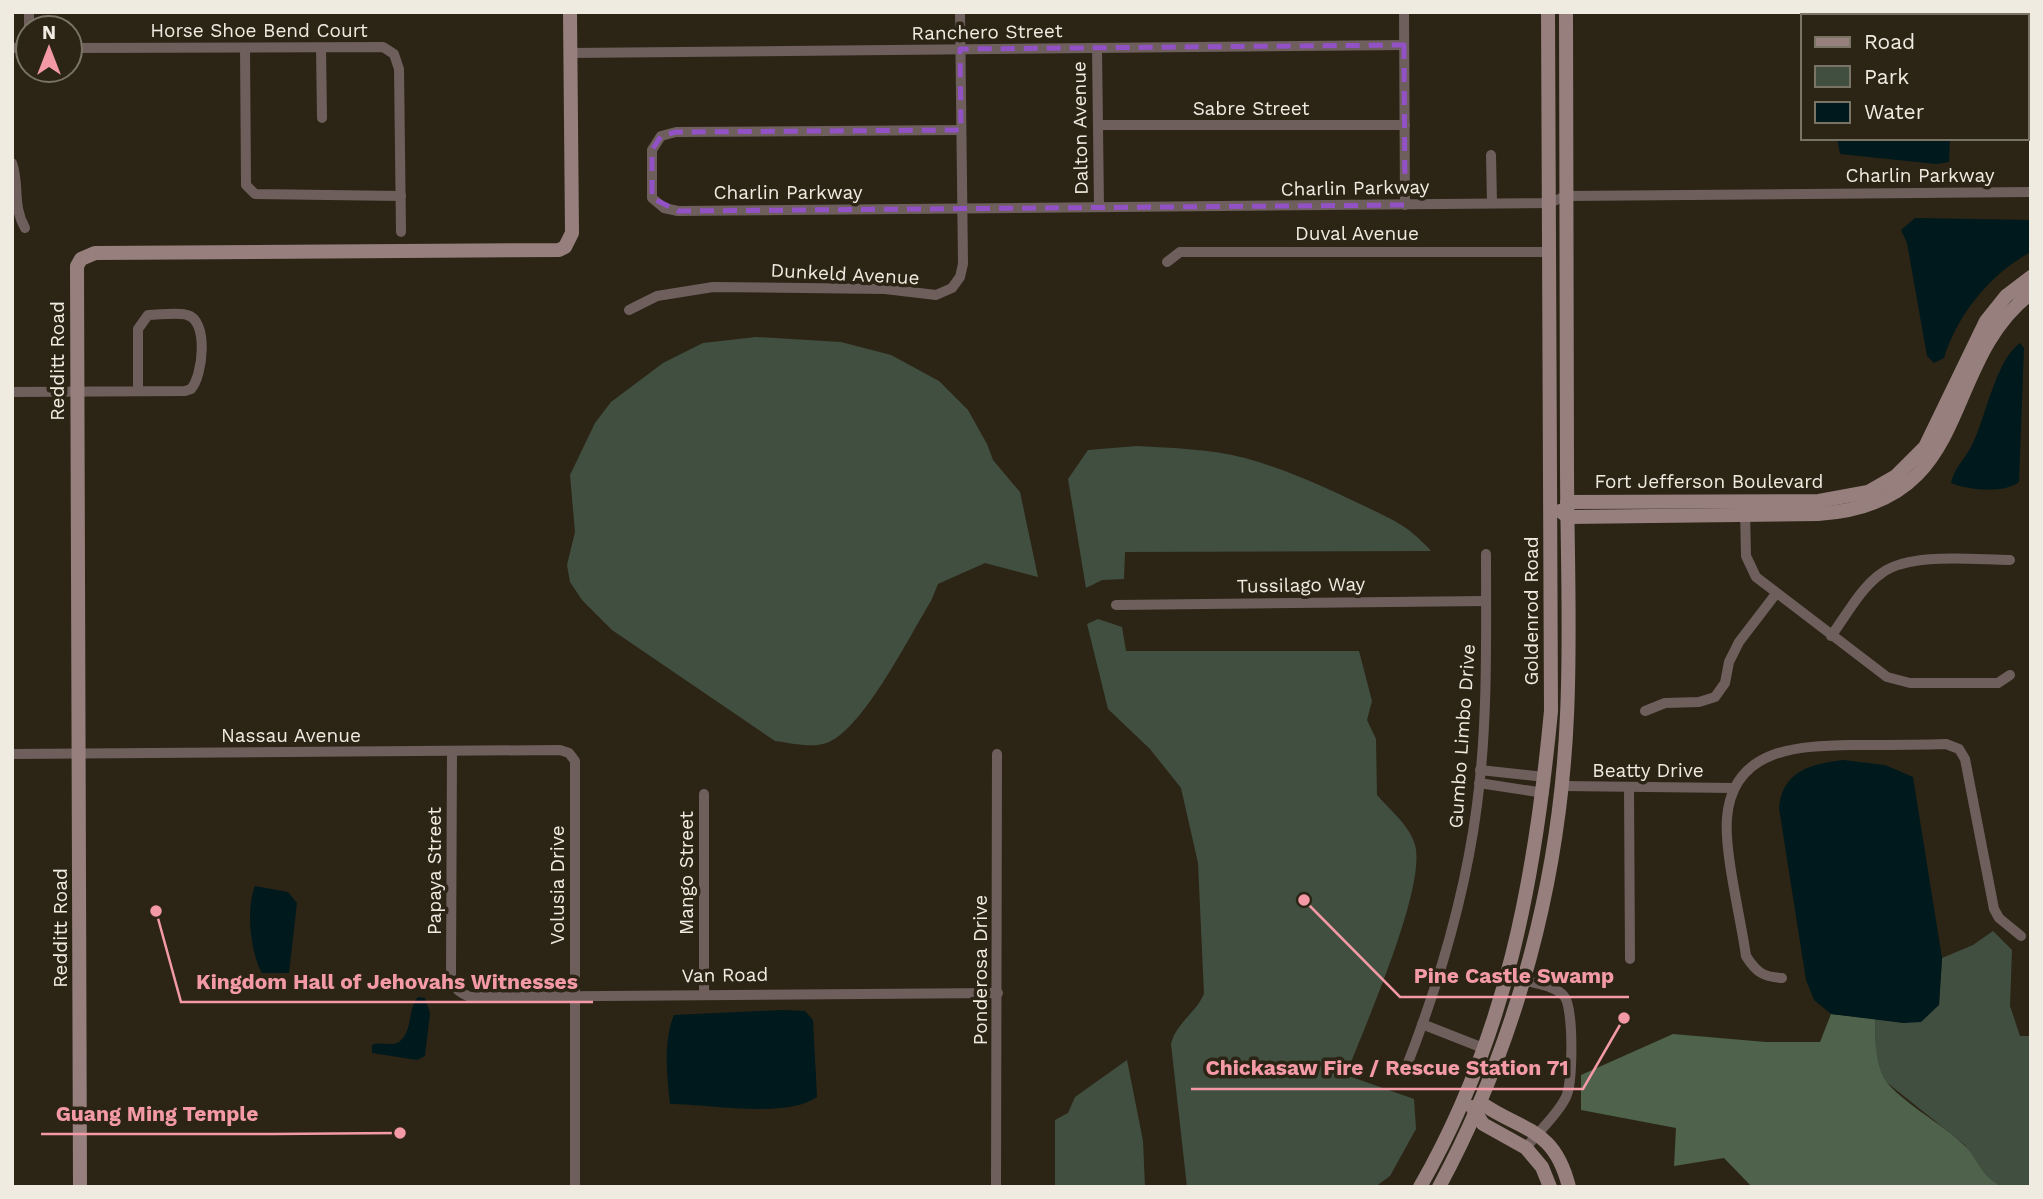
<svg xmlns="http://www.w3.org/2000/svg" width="2043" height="1199" font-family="'Work Sans',sans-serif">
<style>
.green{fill:#414f40}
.forest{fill:#4e624c}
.water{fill:#00191c}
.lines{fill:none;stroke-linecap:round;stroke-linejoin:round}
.street{stroke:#6e5f5d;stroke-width:10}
.secondary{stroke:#967f7d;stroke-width:14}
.marked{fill:none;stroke:#9252c6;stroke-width:5;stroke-dasharray:14 9;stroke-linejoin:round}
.labels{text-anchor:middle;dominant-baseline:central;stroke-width:7;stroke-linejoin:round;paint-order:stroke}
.street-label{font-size:19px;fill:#f0ebe1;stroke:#2c2516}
.leader{fill:none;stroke:#f49aa7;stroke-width:2.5}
.callout-dot{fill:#f49aa7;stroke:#2c2516;stroke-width:2.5}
.callout-label{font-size:21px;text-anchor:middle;font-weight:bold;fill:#f49aa7;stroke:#2c2516;stroke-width:7;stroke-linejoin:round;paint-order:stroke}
</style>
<rect width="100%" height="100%" fill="#2c2516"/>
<g class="green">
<path d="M756,337L841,342L891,355L939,381L968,410L987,444L993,460L1020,492L1038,577L985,563L938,584L931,601C910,635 865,726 829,742C813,749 792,743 775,741L612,630L582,600L570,582L567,565L575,532L570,475L595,423L611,402L663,363L703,343Z"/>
<path d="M1137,446C1173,448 1210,449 1245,458C1285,469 1323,486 1360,504C1391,519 1407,524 1431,551L1125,552L1124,579L1102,580L1086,588L1068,479L1088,450Z"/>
<path d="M1098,619L1122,627L1126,651H1359L1372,701L1367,720L1376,739L1377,795C1390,810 1410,826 1415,845C1427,887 1363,1030 1346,1075L1414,1099L1416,1129L1390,1176L1375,1187H1187L1171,1044C1176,1023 1195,1014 1204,994L1198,863L1181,788L1150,749L1108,709L1087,624Z"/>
<path d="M1993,931L2012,950L2010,1006L2020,1036H2031V1187H2003L1992,1182L1975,1164L1965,1145L1885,1081L1876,1060L1875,1019L1904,1023L1939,1005L1942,958L1973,945Z"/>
<path d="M1127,1060L1143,1141L1145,1187H1055V1120L1068,1113L1075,1097Z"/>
</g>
<path class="forest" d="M1831,1014L1875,1019C1876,1040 1874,1059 1884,1078C1894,1097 1945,1126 1963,1144C1979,1159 1979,1176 2003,1187H1752L1724,1158L1674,1166L1676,1128L1581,1110V1075L1673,1034L1766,1042H1820Z"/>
<g class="water">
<path d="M1908,12H2031L2027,42V16H1900Z"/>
<path d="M1837,138H1950L1949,162L1936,164L1840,154Z"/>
<path d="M1915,218L2031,220V252C1991,273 1957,315 1944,358L1934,363L1927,356L1907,243L1901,230Z"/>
<path d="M2020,343L2024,348L2019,482C2004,494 1968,490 1951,483C1954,468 1965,459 1972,445C1986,418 1995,361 2020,343Z"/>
<path d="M1843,760L1885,765L1913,777L1942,958L1939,1005L1921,1022L1904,1023L1831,1014L1814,1000L1806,980L1779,808C1782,771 1811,764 1843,760Z"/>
<path d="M255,886L288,892L297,903L289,973H262C250,953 246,907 255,886Z"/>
<path d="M418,997L425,998L430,1013L425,1056L417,1060L372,1053V1045C381,1041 391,1047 399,1042C413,1032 407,1010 418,997Z"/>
<path d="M783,1010L805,1011L813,1020L817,1097C786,1119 709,1104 670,1104C667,1076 663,1041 674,1015Z"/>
</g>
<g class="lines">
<g class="street">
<path d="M1404,12L1405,205"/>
<path d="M29,28V12"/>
<path d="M12,48H28"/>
<path d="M70,48L383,47L394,54L399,69L401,232"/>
<path d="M245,48L246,185L255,194L401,196"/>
<path d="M321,48L322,118"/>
<path d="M1097,48L1099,207"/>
<path d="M570,53L1404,45"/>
<path d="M1098,125H1405"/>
<path d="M961,130L676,132L661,136L652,150V198L664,208L678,211L1549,203L1566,196L2031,192"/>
<path d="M1491,155L1492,203"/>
<path d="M12,163C20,186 12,205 25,228"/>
<path d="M1167,262L1180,252H1550"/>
<path d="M629,310L657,296L713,287L885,289L936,295L952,288L960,277L963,264L960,12"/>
<path d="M12,392L185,391L191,389C203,376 209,320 187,315C176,312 160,315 148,315L138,329V391"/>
<path d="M1745,511L1746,556L1756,577L1887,677L1910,683H1998L2010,675"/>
<path d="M1116,605L1486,601"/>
<path d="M1831,636C1846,616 1861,587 1882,573C1911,552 1975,560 2010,560"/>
<path d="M1645,711L1665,703L1699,702L1715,697L1725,683L1729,662L1739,642L1775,595"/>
<path d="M452,752L451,974C453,988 458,992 470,997L998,993"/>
<path d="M12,754L560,750L569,753L575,761V1187"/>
<path d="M1480,770L1545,777"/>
<path d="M1479,783L1544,793"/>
<path d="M1562,786L1734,788"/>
<path d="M1629,788L1630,959"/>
<path d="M704,794V993"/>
<path d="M1782,978C1763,977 1756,972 1746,956C1741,919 1724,852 1727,818C1733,744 1805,746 1860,745C1889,745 1918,745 1946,744L1959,749L1965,759L1994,909L1999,918L2021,936"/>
<path d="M1524,980C1536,984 1556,986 1564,996C1574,1007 1573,1083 1566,1097C1557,1116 1538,1131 1526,1148"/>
<path d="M1422,1024L1483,1048"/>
<path d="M1404,1073C1438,987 1465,897 1477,805C1488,722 1486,638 1486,554"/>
<path d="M996,1187L997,754"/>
</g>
<g class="secondary">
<path d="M1567,502L1819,501L1868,492L1896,476L1925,447L1986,321L2006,296L2031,277"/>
<path d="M1560,511L1568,517L1818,514C1977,504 1937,365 2031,293"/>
<path d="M1481,1103C1523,1132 1554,1127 1569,1187"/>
<path d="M1472,1107L1483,1124L1526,1148L1542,1167L1550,1187"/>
<path d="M80,1187L77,266L81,259L95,253L559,250L565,247L572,233L570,12"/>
<path d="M1420,1187C1506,1037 1535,881 1551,711L1548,12"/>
<path d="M1439,1187C1517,1042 1560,880 1567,715C1571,631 1567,547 1567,463C1567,313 1566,162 1566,12"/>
</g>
</g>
<path class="marked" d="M1404,45L1405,205L678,211L652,198V150L661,136L676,132L961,130L960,49Z"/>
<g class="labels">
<g class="street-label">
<text x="259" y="30">Horse Shoe Bend Court</text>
<text transform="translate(987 32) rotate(-1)">Ranchero Street</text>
<text x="1251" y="108">Sabre Street</text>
<text transform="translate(1080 128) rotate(-91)">Dalton Avenue</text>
<text x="1920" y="175">Charlin Parkway</text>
<text transform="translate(1355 188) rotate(-1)">Charlin Parkway</text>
<text x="788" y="192">Charlin Parkway</text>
<text x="1357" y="233">Duval Avenue</text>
<text transform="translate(845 274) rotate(3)">Dunkeld Avenue</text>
<text transform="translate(57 361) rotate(-90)">Redditt Road</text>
<text x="1709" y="481">Fort Jefferson Boulevard</text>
<text transform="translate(1301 585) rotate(-1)">Tussilago Way</text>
<text transform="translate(1531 611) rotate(-90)">Goldenrod Road</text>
<text x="291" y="735">Nassau Avenue</text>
<text transform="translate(1462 736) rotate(-86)">Gumbo Limbo Drive</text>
<text x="1648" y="770">Beatty Drive</text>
<text transform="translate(434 871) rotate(-90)">Papaya Street</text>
<text transform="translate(686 873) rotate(-90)">Mango Street</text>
<text transform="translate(557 885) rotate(-90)">Volusia Drive</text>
<text transform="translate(60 928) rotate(-90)">Redditt Road</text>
<text transform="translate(980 970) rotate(-90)">Ponderosa Drive</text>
<text transform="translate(725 975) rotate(-1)">Van Road</text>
</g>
</g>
<path class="leader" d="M1304 900L1400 997H1629M156 911L181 1002H593M1624 1018L1583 1089H1191M400 1133L272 1134H41"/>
<g class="callout-dot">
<circle cx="1304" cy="900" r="7"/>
<circle cx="156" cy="911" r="7"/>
<circle cx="1624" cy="1018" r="7"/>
<circle cx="400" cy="1133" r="7"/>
</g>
<g class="callout-label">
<text x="1514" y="983">Pine Castle Swamp</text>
<text x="387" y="989">Kingdom Hall of Jehovahs Witnesses</text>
<text x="1387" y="1075">Chickasaw Fire / Rescue Station 71</text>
<text x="157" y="1121">Guang Ming Temple</text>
</g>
<rect width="2043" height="1199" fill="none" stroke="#f0ebe1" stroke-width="28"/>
<rect x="1801" y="14" width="228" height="126" fill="#2c2516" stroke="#7a7467" stroke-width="2"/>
<rect x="1815" y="37" width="35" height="10" fill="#967f7d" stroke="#7a7467" stroke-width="2"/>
<text x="1864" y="49" font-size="21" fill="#f0ebe1">Road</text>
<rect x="1815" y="66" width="35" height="21" fill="#414f40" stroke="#7a7467" stroke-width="2"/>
<text x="1864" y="84" font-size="21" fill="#f0ebe1">Park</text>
<rect x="1815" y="102" width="35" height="21" fill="#00191c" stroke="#7a7467" stroke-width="2"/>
<text x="1864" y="119" font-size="21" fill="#f0ebe1">Water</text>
<g transform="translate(49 49)"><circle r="33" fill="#2c2516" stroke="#7a7467" stroke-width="2"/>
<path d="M0-5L12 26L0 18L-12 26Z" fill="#f49aa7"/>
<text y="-10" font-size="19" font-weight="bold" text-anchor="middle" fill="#f0ebe1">N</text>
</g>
</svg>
